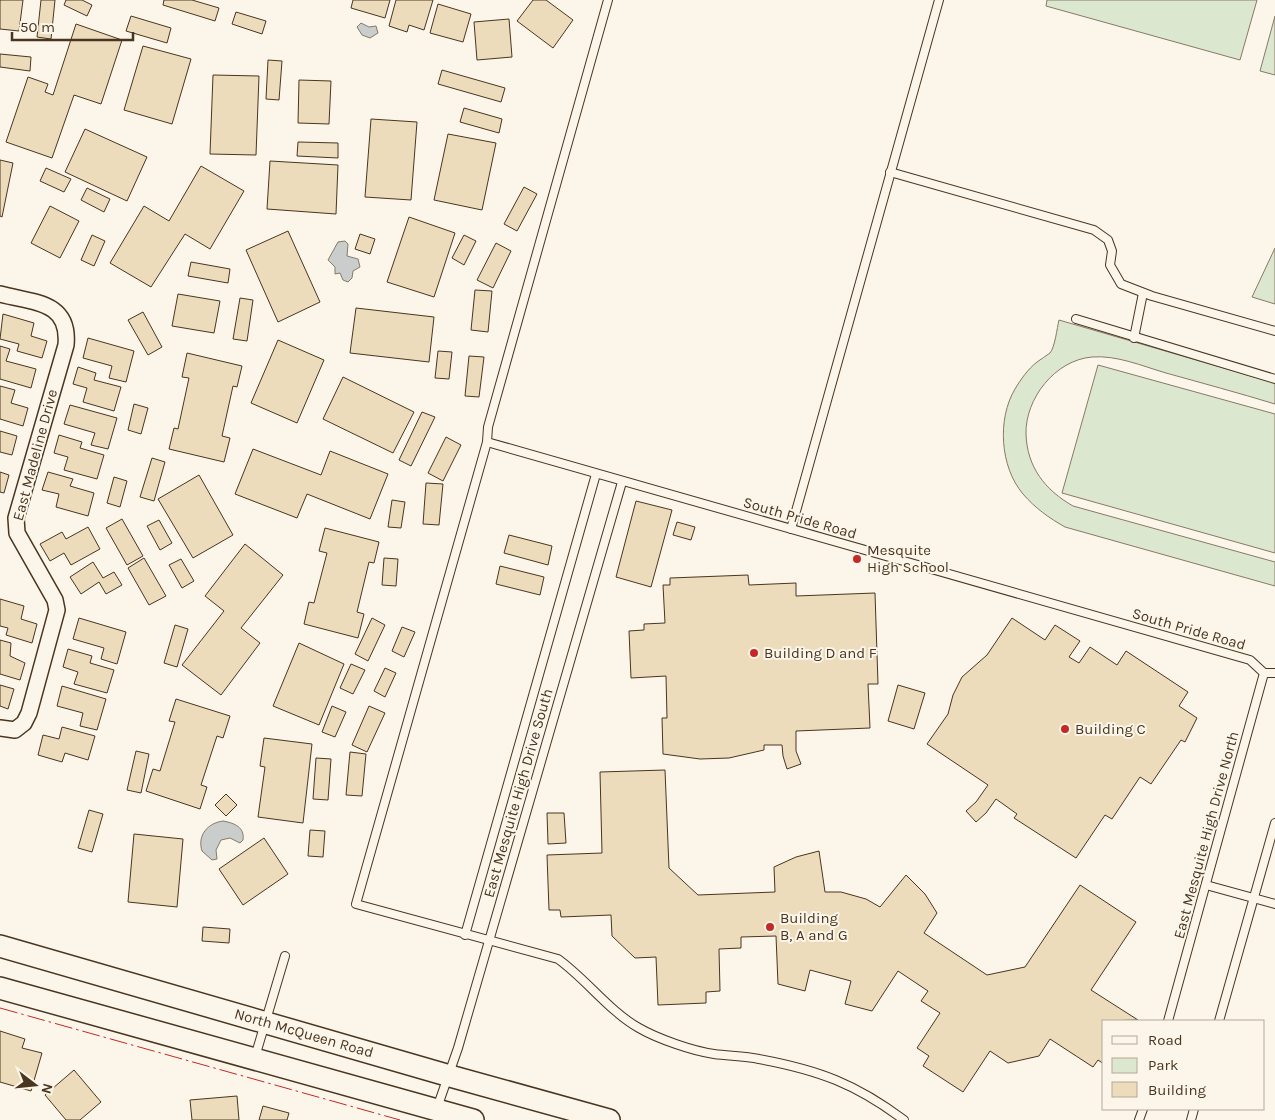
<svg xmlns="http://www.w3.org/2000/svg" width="1275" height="1120" font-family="Karla,sans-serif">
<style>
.green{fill:#dce7d0;stroke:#887966}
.water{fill:#c9cecd;stroke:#887966}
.building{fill:#ecdcbc;stroke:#4a3520}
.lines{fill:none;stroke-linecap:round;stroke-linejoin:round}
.lane-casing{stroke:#4a3520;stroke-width:10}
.street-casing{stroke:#4a3520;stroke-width:18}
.secondary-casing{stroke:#4a3520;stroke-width:24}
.lane{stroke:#fbf6e9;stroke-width:8}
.street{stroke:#fbf6e9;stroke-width:15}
.secondary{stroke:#fbf6e9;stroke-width:21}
.power{stroke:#c62828;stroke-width:1;stroke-dasharray:18 4 2.5 4;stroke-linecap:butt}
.poi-dot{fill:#c62828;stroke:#fbf6e9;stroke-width:2}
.labels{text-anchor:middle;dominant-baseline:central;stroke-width:4;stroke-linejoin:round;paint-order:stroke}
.street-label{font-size:15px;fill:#4a3520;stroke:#fbf6e9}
.poi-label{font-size:15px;fill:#4a3520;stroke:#fbf6e9;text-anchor:start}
</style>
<rect width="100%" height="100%" fill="#fbf6e9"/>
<g class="green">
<path d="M1047,0H1257L1240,60L1046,6Z"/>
<path d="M1275,16V75L1260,71Z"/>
<path d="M1275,248V304L1252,297Z"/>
<path d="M1059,320L1275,383V404C1239,393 1202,383 1166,373C1142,366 1117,355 1092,357C1055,360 1025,399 1026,434C1027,467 1045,490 1073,506L1275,562V586L1065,527C1049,518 1035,508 1023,494C1000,467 997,419 1015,389C1021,379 1028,369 1037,362C1041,359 1046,356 1050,353C1055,347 1057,328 1059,320Z"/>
<path d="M1098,365L1275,414V553L1062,493Z"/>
</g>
<g class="water">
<path d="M361,23L369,27L376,26L378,33L370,38L362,35L357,27Z"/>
<path d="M345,241L348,244L347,256L358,259L360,267L353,271L352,278L348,282L343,280L340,273L335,274V267L328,260L338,242Z"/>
<path d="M223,821C234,823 245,827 243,840L240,843L230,838L221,840L216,850L217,859L212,860L202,851C197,835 208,823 223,821Z"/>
</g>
<g class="building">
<path d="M0,0H23L19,31L0,29Z"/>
<path d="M41,0H55L51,39L37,37Z"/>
<path d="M66,0H82L92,5L87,16L64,5Z"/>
<path d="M164,0H192L219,8L215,21L163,5Z"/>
<path d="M353,0H390L385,18L351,8Z"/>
<path d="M396,0H433L424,30L409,25L407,32L389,26Z"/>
<path d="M533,0H546L573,20L553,48L517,21Z"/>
<path d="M438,4L471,14L463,42L430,33Z"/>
<path d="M236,12L266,21L262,34L232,24Z"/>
<path d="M131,16L171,28L167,43L126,31Z"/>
<path d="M509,19L512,57L477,60L474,22Z"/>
<path d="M76,24L122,40L101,104L74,95L52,158L6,142L28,77L48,84L45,92L53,95Z"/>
<path d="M143,46L191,59L172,124L124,110Z"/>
<path d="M0,54L31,57L30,71L0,67Z"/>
<path d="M268,60L282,61L279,100L266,99Z"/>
<path d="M442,70L505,88L501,102L438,84Z"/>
<path d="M213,75L259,76L256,155L210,154Z"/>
<path d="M299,80L331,81L329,124L298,123Z"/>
<path d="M464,108L502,119L499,133L460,122Z"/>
<path d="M371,119L417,122L411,200L365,197Z"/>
<path d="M85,129L147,157L127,201L65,172Z"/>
<path d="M448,134L496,143L482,210L434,200Z"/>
<path d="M298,142L338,143V158L297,156Z"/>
<path d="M0,160L13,163L2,217L0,216Z"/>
<path d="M270,161L338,165L336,214L267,209Z"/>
<path d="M201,166L244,191L210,249L185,234L151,287L110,263L144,206L169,221Z"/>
<path d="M46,168L71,179L64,192L40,181Z"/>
<path d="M524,187L537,194L517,231L504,224Z"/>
<path d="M87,188L110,199L104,212L81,200Z"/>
<path d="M50,206L79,221L60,258L31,243Z"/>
<path d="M409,217L455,233L434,297L387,282Z"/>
<path d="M288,231L320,302L278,322L246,250Z"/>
<path d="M360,234L375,239L370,254L355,249Z"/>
<path d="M92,235L105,241L94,266L81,260Z"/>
<path d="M464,235L476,241L464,265L452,258Z"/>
<path d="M496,243L511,251L493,288L477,280Z"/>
<path d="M191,262L230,269L228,283L188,276Z"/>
<path d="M475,290L492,291L488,332L471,330Z"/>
<path d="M178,294L220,301L214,333L172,326Z"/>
<path d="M240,298L253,300L247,341L233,339Z"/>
<path d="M356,308L434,317L429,362L350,353Z"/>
<path d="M143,312L162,347L148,355L128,320Z"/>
<path d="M3,314L34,323L31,336L47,341L42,358L17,351L19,344L0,339Z"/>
<path d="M88,338L134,351L126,382L109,378L112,366L83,358Z"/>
<path d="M278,340L324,360L297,423L251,403Z"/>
<path d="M0,346L10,349L6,361L36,369L31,388L0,379Z"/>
<path d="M438,351L452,352L449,379L435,378Z"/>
<path d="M187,353L242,366L237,387L233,386L222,436L230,438L224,462L169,449L174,428L178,429L189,378L182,377Z"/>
<path d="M469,356L484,357L479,397L465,396Z"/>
<path d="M78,367L96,373L94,380L121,387L114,411L83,402L87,388L73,384Z"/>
<path d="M343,377L414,412L393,453L323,419Z"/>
<path d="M0,386L15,390L11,403L28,408L23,426L0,419Z"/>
<path d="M134,404L148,408L141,434L128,430Z"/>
<path d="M70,405L117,418L108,449L91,445L95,433L64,424Z"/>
<path d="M422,412L435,417L411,466L399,460Z"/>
<path d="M0,431L17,436L12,455L0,452Z"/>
<path d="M59,435L82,442L80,448L104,455L97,479L64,470L68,457L54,453Z"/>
<path d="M446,437L461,445L443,481L428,473Z"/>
<path d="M253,449L321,475L330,451L388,474L370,519L307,494L297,518L235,494Z"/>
<path d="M152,458L165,462L154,501L140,497Z"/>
<path d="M0,472L9,475L4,493L0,492Z"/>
<path d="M48,472L73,479L70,486L94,493L88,516L56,507L59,494L42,490Z"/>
<path d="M199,475L233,535L193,558L158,499Z"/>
<path d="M114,477L127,481L120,507L107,503Z"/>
<path d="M426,483L443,484L439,525L423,524Z"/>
<path d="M392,500L405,502L401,528L388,527Z"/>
<path d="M636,501L672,510L651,587L616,577Z"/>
<path d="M122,519L143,556L127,565L106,528Z"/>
<path d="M159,520L172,543L160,550L147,526Z"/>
<path d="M677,522L695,527L691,540L673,535Z"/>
<path d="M88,527L100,549L71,565L64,553L50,561L40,544L62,532L66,539Z"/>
<path d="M325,528L379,542L374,563L369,562L357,612L364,614L358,638L304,624L309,602L314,603L327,553L319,551Z"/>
<path d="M509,535L552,546L548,565L504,553Z"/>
<path d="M245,544L283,575L241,628L260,643L221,695L182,665L224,611L205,596Z"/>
<path d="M144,558L166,596L149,605L128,568Z"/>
<path d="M384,558L398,559L396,586L382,585Z"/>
<path d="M181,559L194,581L182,588L169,565Z"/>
<path d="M93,562L103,578L114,572L122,585L106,594L99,582L81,594L70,577Z"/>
<path d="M500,566L544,577L540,595L496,584Z"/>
<path d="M748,575L749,585L796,583V596L875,593L878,684H868L870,728L796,731V751L801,764L787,769L783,756L782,745H764V750L729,758L700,759L663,754L662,718H667L666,676L631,678L629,631L644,630V624L665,623L663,585H670V578Z"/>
<path d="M0,599L24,606L21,619L37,624L32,643L6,635L8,628L0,626Z"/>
<path d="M79,618L126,632L117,664L101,659L104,648L73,639Z"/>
<path d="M372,618L385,625L368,661L355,654Z"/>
<path d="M1012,618L1045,640L1055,625L1080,641L1069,657L1079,663L1090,647L1117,665L1126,651L1188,692L1179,706L1197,718L1185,742L1181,740L1151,784L1140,777L1112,819L1105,815L1076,858L1014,818L1017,814L996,799L986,813L976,822L966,811L976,802L988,785L927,744L948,714L953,695L962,677L987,655Z"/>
<path d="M175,625L188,629L177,667L164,663Z"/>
<path d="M402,627L415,632L404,657L392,651Z"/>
<path d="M0,640L11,643L10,656L25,663L20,680L0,674Z"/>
<path d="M299,643L344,664L319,725L273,706Z"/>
<path d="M68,649L92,656L90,663L114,670L107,693L74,684L78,672L63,667Z"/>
<path d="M351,664L365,670L353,694L340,688Z"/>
<path d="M385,668L396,673L385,697L374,691Z"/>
<path d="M0,685L14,689L8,709L0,706Z"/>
<path d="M898,685L925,693L914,729L888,721Z"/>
<path d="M62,686L106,699L97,730L80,726L83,713L57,706Z"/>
<path d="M176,699L230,716L223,738L217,736L201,785L207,787L200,809L146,791L153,769L160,771L175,722L169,721Z"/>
<path d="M332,706L346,712L335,737L322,732Z"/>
<path d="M369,706L385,713L367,752L352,745Z"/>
<path d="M62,727L95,736L88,760L65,753L62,762L38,755L43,735L59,739Z"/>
<path d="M264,738L312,744L303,823L258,817L265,767L260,766Z"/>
<path d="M136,751L149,754L141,793L127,790Z"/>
<path d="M350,752L366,754L362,796L346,795Z"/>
<path d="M316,758L331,759L328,800L313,799Z"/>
<path d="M665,770L669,868L698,895L775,892L774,867L796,857L819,851L825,892H841L866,899L880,907L906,875L925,894L937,913L924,933L987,975L1025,967L1080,885L1136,922L1091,990L1138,1020L1104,1021V1064L1098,1060L1093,1067L1050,1039L1039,1056L1008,1063L990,1051L963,1092L923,1066L929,1056L917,1048L940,1013L921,1001L928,991L898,971L872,1011L845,1004L851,981L810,970L805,991L778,984L776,936L741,937V948L719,949L720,991L706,992V1003L658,1005L656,957L635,958L612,936L611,915L561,917L560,910H549L547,855L602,853L600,772Z"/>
<path d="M226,794L237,805L226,816L215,805Z"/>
<path d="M89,810L103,814L92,852L78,848Z"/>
<path d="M547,813H564L566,843L548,844Z"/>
<path d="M310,830L325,831L323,857L308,856Z"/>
<path d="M134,834L183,839L177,907L128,902Z"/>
<path d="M264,838L288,874L243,905L219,869Z"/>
<path d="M203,927L230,929L229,943L202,941Z"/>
<path d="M0,1031L25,1039L22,1048L42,1053L31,1091L0,1082Z"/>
<path d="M74,1070L101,1102L80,1120H66L45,1095Z"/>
<path d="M237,1096L239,1120H192L190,1100Z"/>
<path d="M263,1106L289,1113L287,1120H259Z"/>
</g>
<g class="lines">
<g class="lane-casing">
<g id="lane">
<path d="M608,0L488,427L487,442L356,904L558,959C586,979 610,1012 639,1028C658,1039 693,1051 714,1054C729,1056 745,1056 759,1059C819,1070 856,1084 904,1120"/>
<path d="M890,172L1094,230L1108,240L1112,251L1110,265L1121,284L1152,296L1275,331"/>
<path d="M1076,319L1275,379"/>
<path d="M1134,338L1143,293"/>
<path d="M487,442L1250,660L1264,673L1168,1021"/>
<path d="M791,529L939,0"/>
<path d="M1264,673H1275"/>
<path d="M1206,885L1275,904"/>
<path d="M465,935L596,474"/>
<path d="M1219,1021L1275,823"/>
<path d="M255,1057L285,956"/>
<path d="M437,1108L458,1048L622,482"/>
<path d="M1139,1120L1143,1109"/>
<path d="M1191,1120L1194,1109"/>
</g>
</g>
<g class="street-casing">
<path id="street" d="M0,294C34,303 70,301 66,345L16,518L17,533L55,600L57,610L29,713L24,723L15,730L0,728"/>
</g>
<g class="secondary-casing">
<g id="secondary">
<path d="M0,946L450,1076L609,1120"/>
<path d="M0,988L473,1120"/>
</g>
</g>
<use href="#lane" class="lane"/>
<use href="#street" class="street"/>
<use href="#secondary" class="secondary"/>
<path class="power" d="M0,1008L400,1120"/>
</g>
<g class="poi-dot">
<circle cx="857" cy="559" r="5"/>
<circle cx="754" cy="653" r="5"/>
<circle cx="1065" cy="729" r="5"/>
<circle cx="770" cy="927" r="5"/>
</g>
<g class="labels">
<g class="street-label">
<text transform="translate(35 455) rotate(-75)">East Madeline Drive</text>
<text transform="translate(800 518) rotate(16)">South Pride Road</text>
<text transform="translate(1189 629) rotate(16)">South Pride Road</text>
<text transform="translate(518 793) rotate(-74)">East Mesquite High Drive South</text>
<text transform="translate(1206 835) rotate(-75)">East Mesquite High Drive North</text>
<text transform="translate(304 1033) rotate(16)">North McQueen Road</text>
</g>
<g class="poi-label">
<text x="867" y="550">Mesquite<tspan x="867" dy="17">High School</tspan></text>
<text x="764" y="653">Building D and F</text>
<text x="1075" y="729">Building C</text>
<text x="780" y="918">Building<tspan x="780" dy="17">B, A and G</tspan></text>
</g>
</g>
<rect x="1102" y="1020" width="162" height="90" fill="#fbf6e9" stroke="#b4a999"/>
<rect x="1112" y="1036" width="25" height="8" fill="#fbf6e9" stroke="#b4a999"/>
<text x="1148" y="1045" font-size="15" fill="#4a3520">Road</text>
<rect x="1112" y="1058" width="25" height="15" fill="#dce7d0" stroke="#b4a999"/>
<text x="1148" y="1070" font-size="15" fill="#4a3520">Park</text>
<rect x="1112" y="1082" width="25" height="15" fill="#ecdcbc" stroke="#b4a999"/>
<text x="1148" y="1095" font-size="15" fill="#4a3520">Building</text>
<g transform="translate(35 1085) rotate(106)" stroke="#fbf6e9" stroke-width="4" paint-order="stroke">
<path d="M0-4L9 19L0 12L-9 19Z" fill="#4a3520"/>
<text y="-8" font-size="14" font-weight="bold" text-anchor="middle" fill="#4a3520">N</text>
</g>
<path d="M12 32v8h121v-8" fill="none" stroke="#4a3520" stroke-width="2.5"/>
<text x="20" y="32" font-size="15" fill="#4a3520" stroke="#fbf6e9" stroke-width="4" paint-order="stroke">50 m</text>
</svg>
